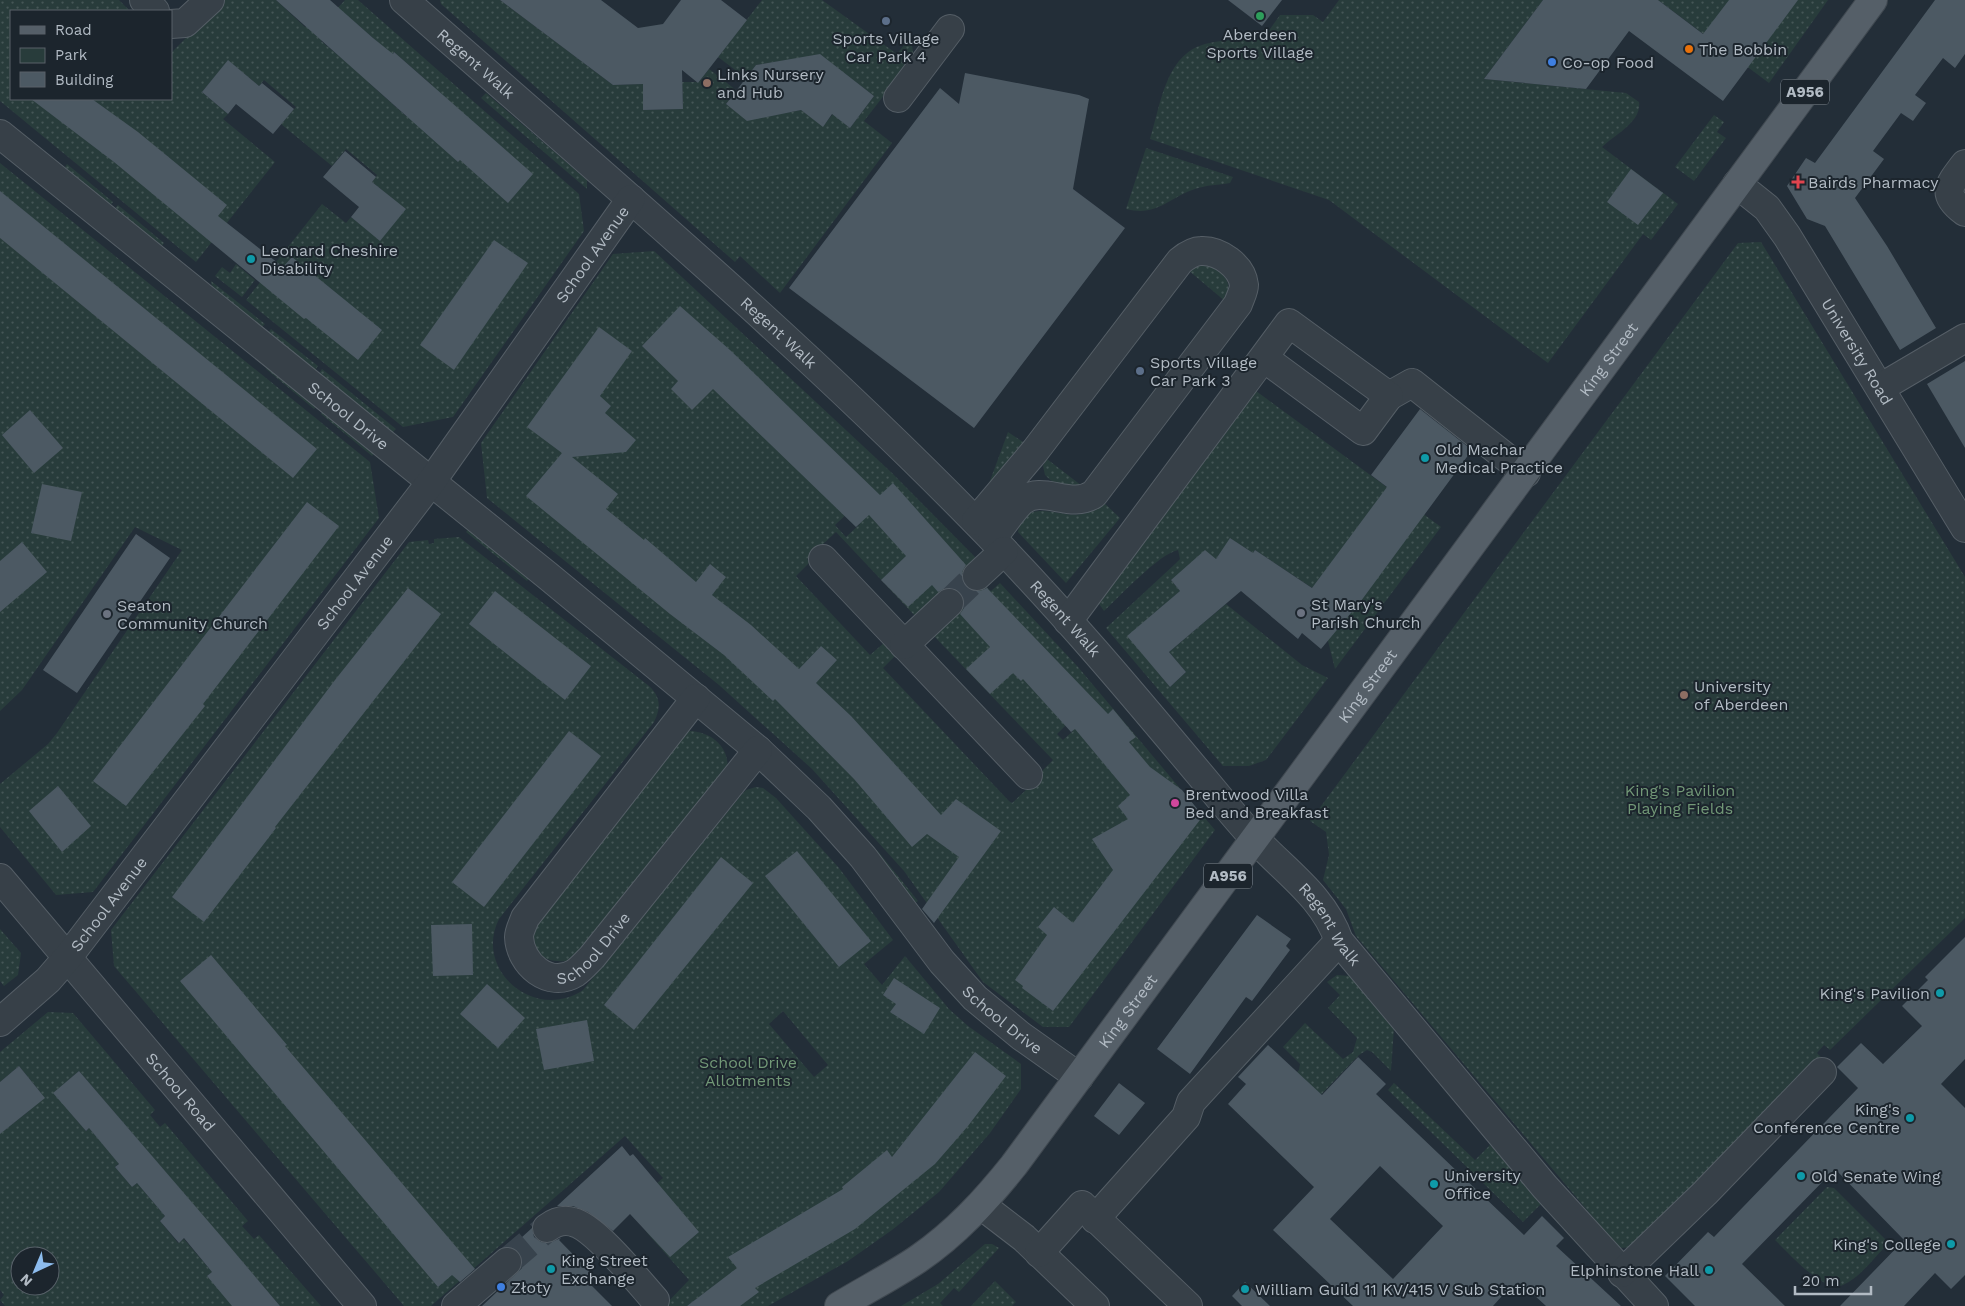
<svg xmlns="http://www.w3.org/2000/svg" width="1965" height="1306" font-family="'Work Sans',sans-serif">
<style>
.green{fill:url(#green-dots);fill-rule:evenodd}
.building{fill:#4c5963;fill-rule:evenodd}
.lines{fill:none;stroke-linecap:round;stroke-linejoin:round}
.minor-tunnel{stroke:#38434d;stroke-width:28;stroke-dasharray:28 14;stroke-linecap:butt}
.minor-casing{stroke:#555e66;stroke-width:30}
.major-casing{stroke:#404951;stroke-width:30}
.minor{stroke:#374048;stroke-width:28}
.major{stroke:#555f68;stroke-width:28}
.leisure-dot{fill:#2e9e5b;stroke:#1c252d;stroke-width:2}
.service-dot{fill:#5c6f8a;stroke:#1c252d;stroke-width:2}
.food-dot{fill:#e8710a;stroke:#1c252d;stroke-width:2}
.shop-dot{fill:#3f7fe0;stroke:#1c252d;stroke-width:2}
.education-dot{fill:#8d6e63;stroke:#1c252d;stroke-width:2}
.health-dot{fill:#e0444e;stroke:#1c252d;stroke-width:2}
.culture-dot{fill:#0f9aa8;stroke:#1c252d;stroke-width:2}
.worship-dot{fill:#6b7280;stroke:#1c252d;stroke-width:2}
.hotel-dot{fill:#d1479c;stroke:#1c252d;stroke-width:2}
.labels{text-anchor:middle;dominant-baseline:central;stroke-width:4;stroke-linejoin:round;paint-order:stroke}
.shield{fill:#1c252d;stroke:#858e97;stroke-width:1}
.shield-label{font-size:15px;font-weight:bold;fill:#b2bbc4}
.poi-label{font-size:16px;fill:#b2bbc4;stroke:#1c252d;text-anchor:start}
.street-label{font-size:16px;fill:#b2bbc4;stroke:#1c252d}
.park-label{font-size:16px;fill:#729877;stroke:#1c252d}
</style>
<defs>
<pattern id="green-dots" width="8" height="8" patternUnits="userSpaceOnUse" patternTransform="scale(1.25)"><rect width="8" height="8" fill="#283c3b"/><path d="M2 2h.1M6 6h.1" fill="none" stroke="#455656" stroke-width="1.8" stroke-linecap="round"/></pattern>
</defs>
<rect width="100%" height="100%" fill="#232e38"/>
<g class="green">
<path d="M0,0H119L130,11H11V99H171V53L224,0H276L305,27L315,17L323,24L345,0H358L579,194L584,231L453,417L403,427L246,300L322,204L346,223L351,217L380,240L405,209L372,182L377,175L346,149L332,166L281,124L296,107L264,80L259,86L228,61L202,92L228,114L223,119L275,162L196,262L0,101ZM344,13L380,44L357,71L321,41ZM394,52L432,85L406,116L369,83Z"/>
<path d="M440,0H500L613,85L643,84L644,110L683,109L682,82H699L709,69L736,90L726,104L747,120L801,110L823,126L833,114L850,128L874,96L820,55L756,65L746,78L718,57L762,0H822L897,54L908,40L912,46L914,57L864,121L892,143L780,293L740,256L735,262L441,4Z"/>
<path d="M1339,0H1543L1484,79L1626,93L1639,102C1642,122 1614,135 1602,147L1678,204L1651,240L1643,234L1548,363L1329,200L1150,139C1161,105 1165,55 1205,44C1223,39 1245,40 1263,39L1280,15H1313L1323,22Z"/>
<path d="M1658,0H1828L1769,83Z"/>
<path d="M486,93L587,180V189L481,98Z"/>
<path d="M1714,115L1724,122L1717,132L1726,138L1694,181L1675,167Z"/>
<path d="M1146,148L1233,177L1230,183C1219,185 1206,185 1195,189C1168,198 1157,217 1126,209Z"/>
<path d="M0,163L370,462L379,518L93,892L56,895L0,827V784L48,744L57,733L182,550L135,527L22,690L0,711Z"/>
<path d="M67,164L113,202L109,207L63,170Z"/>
<path d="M118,205L164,243L160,249L113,211Z"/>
<path d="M1761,242L1965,577V918L1830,1050L1824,1045L1817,1053L1822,1058L1636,1247L1619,1248L1356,936L1346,909L1323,880L1329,855L1326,832L1310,821L1738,243Z"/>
<path d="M654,251L892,473L977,559L917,618L836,532L807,559L810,562L796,576L870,655L885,642L897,654L883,668L1009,801L1012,803L1041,776L1040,773L1053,760L932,634L984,585L991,591L1000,583L1078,667L1215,830L1069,1027H1043L983,982L904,871L812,769L719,685L487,498L481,443L613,254ZM849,512L860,524L846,537L835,525ZM1067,724L1073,731L1063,740L1057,734Z"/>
<path d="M236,264L255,280L242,297L215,276L222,267L230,273Z"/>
<path d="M1208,264C1225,273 1233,283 1226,302L1188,270L1198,265Z"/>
<path d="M211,281L265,324L260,329L212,289Z"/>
<path d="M271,329L318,366L314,372L267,334Z"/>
<path d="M270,364L319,404L314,409L266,369Z"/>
<path d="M322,369L396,429L391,434L318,375Z"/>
<path d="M1252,388L1441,527L1335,669L1328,641L1329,599L1255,550L1253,553L1231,539L1216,559L1171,580L1180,591L1128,636L1170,687L1186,672L1169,652L1226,604L1302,665L1328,678L1266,760L1249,766H1223L1106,628L1175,564L1180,559L1178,550C1159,554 1120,596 1104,611L1097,601Z"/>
<path d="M325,408L377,450L372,456L321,414Z"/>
<path d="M1008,432L1023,442L987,489Z"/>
<path d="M1047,459L1086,489L1057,486L1045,475L1043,466Z"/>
<path d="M1102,501L1120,518L1066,583L1018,532C1024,495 1062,519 1082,514C1091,512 1096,508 1102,501Z"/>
<path d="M470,527L531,576L527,581L466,532Z"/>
<path d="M459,537L649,686C661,697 661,708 654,722L499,919C473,971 536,1022 583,990L742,794L746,790L756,787L763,788L776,798L839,868L893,940L864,964L882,985L905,956L949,1009L968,1026L1021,1064V1089L990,1133L939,1192L892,1230L848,1261L768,1306H705L698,1298L687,1306H664L689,1280L648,1234L629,1207L663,1178L625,1136L431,1306H404L114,966L111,930L409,542L428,540L429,544L434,543V539ZM783,1011L828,1065L814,1077L769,1024Z"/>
<path d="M690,731C713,732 731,749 727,772L575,960C544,965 532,956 533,924L682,735Z"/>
<path d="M877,850L918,901L914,904L873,854Z"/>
<path d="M0,929L21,953L18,975L4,986L0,981Z"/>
<path d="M1337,975L1350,976L1394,1027L1391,1071L1372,1052L1367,1050L1359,1055L1314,1102L1286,1083L1299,1070L1300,1064L1283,1047L1305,1023L1343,1059L1353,1052L1357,1038L1328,1008L1340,995L1327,982Z"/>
<path d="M943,978L1025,1051L1023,1055L966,1010L939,981Z"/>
<path d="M48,1012L73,1013L155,1110L150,1115L160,1127L165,1123L248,1221L242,1226L254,1239L259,1235L321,1306H280L79,1071L57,1090L69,1111L86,1131L89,1128L119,1163L115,1167L132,1187L137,1183L165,1216L160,1221L178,1243L184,1239L212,1272L207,1276L241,1306H5L0,1300L4,1295L0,1290V1127L5,1130L29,1111L26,1106L41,1093L19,1066L0,1082V1052ZM20,1256H50V1286H20Z"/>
<path d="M1394,1083L1475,1160L1490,1145L1542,1203L1523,1222L1388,1090Z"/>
<path d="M1827,1187L1834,1188L1889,1243C1875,1256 1860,1278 1843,1285C1824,1294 1788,1252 1775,1240Z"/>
<path d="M985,1244H992L999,1248L959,1292L954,1288L940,1303L943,1306H901L938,1284Z"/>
<path d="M995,1281L1016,1302L1012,1306H971Z"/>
</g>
<g class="building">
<path d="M276,0H330L373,38L393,54L394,52L533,174L508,203L460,160L458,162Z"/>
<path d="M500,0H601L638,28L663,24L681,0H721L747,20L698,83L682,70L683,109L643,110V84L613,85Z"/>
<path d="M1228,0H1282L1262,26Z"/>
<path d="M1543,0H1658L1703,34L1729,0H1798L1723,101L1629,31L1586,89L1484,79Z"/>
<path d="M1935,0H1965V54L1955,68L1943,58L1915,95L1926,103L1913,121L1901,113L1873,151L1884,159L1855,198L1887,246L1936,328L1900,350L1825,226L1807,219L1787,186L1806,158L1815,163Z"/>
<path d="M820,54L874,96L850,128L832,114L823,127L801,110L747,121L726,104L756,65Z"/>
<path d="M228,60L259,86L262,83L294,109L273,134L236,104L228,114L202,92Z"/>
<path d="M965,73L1079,95L1089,99L1073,189L1125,228L974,428L789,288L940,88L959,104Z"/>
<path d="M31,99H92L138,132L227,205L218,216L283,267L292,257L382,330L358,360L306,318L304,319L114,162Z"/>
<path d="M345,151L376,177L372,182L406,209L380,241L351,217L359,207L323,177Z"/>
<path d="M1631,169L1663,193L1638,225L1607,202Z"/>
<path d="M0,191L317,449L293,478L0,238Z"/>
<path d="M494,240L528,263L454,370L420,345Z"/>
<path d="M680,306L730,350L880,495L893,483L966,565L962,572V579L965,586L973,591H980L987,588L1108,714L1113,709L1136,737L1129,742L1150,767L1182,790L1203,816L1053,1011L1022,988L1023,986L1015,980L1047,935L1038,927L1054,907L1073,923L1113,870L1092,839L1128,819L1118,806L1130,795L1075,729L1071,732L1023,679L1021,681L1013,673L990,694L966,669L990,647L960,614L964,608V600L960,592L953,588H946L938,592L932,585L908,607L881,580L906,556L869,515L856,527L713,389L692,410L671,389L678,381L642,346Z"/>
<path d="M599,327L632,351L600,396L611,406L605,413L636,440L626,452L572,457L618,494L606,509L644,540L645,538L696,582L710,564L726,577L712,595L751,625L799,669L821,646L837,660L816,683L851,716L941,815L956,799L1001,831L934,923L922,909L959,857L927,834L912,847L854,779L775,699L773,701L724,655L670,614L526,496L562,453L527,427Z"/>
<path d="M1965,361V448L1927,384Z"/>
<path d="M1420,409L1472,450L1361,601L1321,649L1302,633L1298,639L1241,591L1169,652L1186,672L1170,687L1127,636L1180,591L1171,580L1205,550L1216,559L1230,538L1253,553L1255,550L1312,588L1387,487L1371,475Z"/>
<path d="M30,410L63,448L34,473L2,435Z"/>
<path d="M42,484L82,492L71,541L31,533Z"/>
<path d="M307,502L339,526L248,645L203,704L205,706L126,806L93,781Z"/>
<path d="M136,534L170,558L77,693L43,670Z"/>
<path d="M22,542L47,572L0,612V561Z"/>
<path d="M408,588L441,614L275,827L276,828L204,922L172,897L335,680Z"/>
<path d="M495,591L591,666L565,700L469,624Z"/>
<path d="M569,731L601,756L484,907L452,882Z"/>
<path d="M58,786L91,826L62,852L29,811Z"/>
<path d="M797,851L871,941L839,967L765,876Z"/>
<path d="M721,857L753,883L634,1030L604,1005Z"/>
<path d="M1257,915L1291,939L1286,946L1290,950L1252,1001L1246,997L1190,1074L1157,1049Z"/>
<path d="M472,924L473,975L433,976L431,925Z"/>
<path d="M1965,937V1059L1941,1084L1965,1108V1275L1951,1289L1935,1273L1904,1306H1840L1904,1240L1835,1169L1742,1264L1785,1306H1695L1665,1276L1708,1232L1714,1237L1858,1088L1837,1067L1861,1043L1883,1064L1922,1026L1902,1006L1928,980L1925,977Z"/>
<path d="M211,955L287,1045L285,1046L475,1269L460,1282L452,1275L438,1287L180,981Z"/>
<path d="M894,978L940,1008L924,1034L890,1012L896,1004L883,995Z"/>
<path d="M487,984L525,1018L498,1048L460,1014Z"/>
<path d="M587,1020L594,1061L544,1070L536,1029Z"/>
<path d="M1268,1045L1322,1095L1358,1057L1386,1084L1376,1094L1524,1235L1542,1216L1564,1238L1556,1246L1621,1306H1546L1521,1283L1515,1289L1511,1286L1493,1306H1353L1273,1230L1314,1187L1228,1104L1246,1084L1238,1077ZM1380,1166L1443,1226L1393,1279L1330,1219Z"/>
<path d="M975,1052L1006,1076L968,1126L935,1164L855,1229L755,1288L759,1292L740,1306H687L737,1268L728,1257L843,1189L842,1187L887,1150L892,1157Z"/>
<path d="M19,1066L45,1098L0,1134V1082Z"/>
<path d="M79,1071L220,1235L280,1306H232L207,1276L212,1272L184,1238L179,1243L160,1221L165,1216L137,1183L132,1187L115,1167L119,1164L89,1128L86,1131L53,1093Z"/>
<path d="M1119,1083L1145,1103L1119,1135L1094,1116Z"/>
<path d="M622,1146L630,1156L633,1154L699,1232L670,1257L630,1214L613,1231L588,1212L573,1206H557Z"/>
<path d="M532,1228L534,1237L541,1242L549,1243L561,1238L559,1240L595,1277L589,1283L612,1306H482L522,1268V1260L519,1252L511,1247Z"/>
<path d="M1245,1282L1270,1306H1242L1232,1296Z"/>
</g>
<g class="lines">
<g class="minor-tunnel">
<path d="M949,603L977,576"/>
<path d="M507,1262L547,1228"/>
</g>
<g class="minor-casing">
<g id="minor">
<path d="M144,0L155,11"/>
<path id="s1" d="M404,0C598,171 796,338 977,523C1060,607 1136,698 1212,789C1226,806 1240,823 1255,839C1286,872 1324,897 1339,941L1545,1187L1654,1306"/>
<path d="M171,24L185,23L210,0"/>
<path d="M898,98L950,29"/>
<path id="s2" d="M0,134L548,576L758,750L819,808L863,857L942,962L975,998L1021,1036L1079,1077"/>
<path d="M1965,164C1949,185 1940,194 1965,212"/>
<path id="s3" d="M1737,184L1767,208L1787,236L1965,528"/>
<path d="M1880,388L1965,338"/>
<path d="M1389,396L1412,383L1526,473"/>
<path d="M976,521L1035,451L1180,261C1186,256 1193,251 1201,251C1219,250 1242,266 1244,285C1244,291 1240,298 1238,304L1094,494C1070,510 1043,484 1022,501C1011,511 1002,527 992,538"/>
<path d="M823,559L1028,775"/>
<path d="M977,576L1004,551"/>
<path d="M1068,621L1289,323L1389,396L1363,431L1264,358"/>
<path d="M904,645L949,603"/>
<path id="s4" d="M696,698L525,918C523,924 519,931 519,937C520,964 549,989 575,973C581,969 587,962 592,957L758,750"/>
<path id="s5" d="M0,878L362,1306"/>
<path id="s6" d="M0,1022L48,980L68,957L431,482L631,199"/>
<path d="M981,1205L1024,1238L1095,1306"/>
<path d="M1095,1219L1186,1117L1191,1102L1339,941"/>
<path d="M547,1228C555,1222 563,1219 573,1222C595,1227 638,1281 655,1300"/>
<path d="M1039,1253L1082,1205L1188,1306"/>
<path d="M1622,1273L1705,1193L1822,1072"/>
<path d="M456,1306L507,1262"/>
</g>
</g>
<g class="major-casing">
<g id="major">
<path id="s7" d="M839,1306C865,1290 893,1276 918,1259C956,1233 986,1200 1014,1165L1873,0"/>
</g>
</g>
<use href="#minor" class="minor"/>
<use href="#major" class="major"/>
</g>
<circle class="leisure-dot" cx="1260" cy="16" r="5"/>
<g class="service-dot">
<circle cx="886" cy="21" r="5"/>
<circle cx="1140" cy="371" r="5"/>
</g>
<circle class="food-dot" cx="1689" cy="49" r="5"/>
<g class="shop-dot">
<circle cx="1552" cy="62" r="5"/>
<circle cx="501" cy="1287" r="5"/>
</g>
<g class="education-dot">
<circle cx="707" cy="83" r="5"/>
<circle cx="1684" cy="695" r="5"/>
</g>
<path class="health-dot" d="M1795.5 174.5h5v5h5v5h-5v5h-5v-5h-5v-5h5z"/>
<g class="culture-dot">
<circle cx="251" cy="259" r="5"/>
<circle cx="1425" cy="458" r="5"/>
<circle cx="1940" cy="993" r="5"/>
<circle cx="1910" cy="1118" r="5"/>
<circle cx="1801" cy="1176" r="5"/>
<circle cx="1434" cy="1184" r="5"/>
<circle cx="1951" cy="1244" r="5"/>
<circle cx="551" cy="1269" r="5"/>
<circle cx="1709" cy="1270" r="5"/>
<circle cx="1245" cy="1289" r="5"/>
</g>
<g class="worship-dot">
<circle cx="1301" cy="613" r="5"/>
<circle cx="107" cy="614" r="5"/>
</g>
<circle class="hotel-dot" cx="1175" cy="803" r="5"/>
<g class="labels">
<g class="shield">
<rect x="1781" y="79.5" width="48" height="25" rx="4"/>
<rect x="1204" y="863.5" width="48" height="25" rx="4"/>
</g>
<g class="shield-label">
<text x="1805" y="92">A956</text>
<text x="1228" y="876">A956</text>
</g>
<g class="poi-label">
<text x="1260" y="34" text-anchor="middle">Aberdeen<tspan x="1260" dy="18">Sports Village</tspan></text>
<text x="886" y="38" text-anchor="middle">Sports Village<tspan x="886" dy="18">Car Park 4</tspan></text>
<text x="1699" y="49">The Bobbin</text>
<text x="1562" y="62">Co-op Food</text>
<text x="717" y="74">Links Nursery<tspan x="717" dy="18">and Hub</tspan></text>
<text x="1808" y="182">Bairds Pharmacy</text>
<text x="261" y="250">Leonard Cheshire<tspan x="261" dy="18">Disability</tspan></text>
<text x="1150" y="362">Sports Village<tspan x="1150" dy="18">Car Park 3</tspan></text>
<text x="1435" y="449">Old Machar<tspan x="1435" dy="18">Medical Practice</tspan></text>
<text x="1311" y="604">St Mary's<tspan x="1311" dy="18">Parish Church</tspan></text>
<text x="117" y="605">Seaton<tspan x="117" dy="18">Community Church</tspan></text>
<text x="1694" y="686">University<tspan x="1694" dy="18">of Aberdeen</tspan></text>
<text x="1185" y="794">Brentwood Villa<tspan x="1185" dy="18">Bed and Breakfast</tspan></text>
<text x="1930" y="993" text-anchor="end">King's Pavilion</text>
<text x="1900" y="1109" text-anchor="end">King's<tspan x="1900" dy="18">Conference Centre</tspan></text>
<text x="1444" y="1175">University<tspan x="1444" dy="18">Office</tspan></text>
<text x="1811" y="1176">Old Senate Wing</text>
<text x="1941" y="1244" text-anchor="end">King's College</text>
<text x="561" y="1260">King Street<tspan x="561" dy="18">Exchange</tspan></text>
<text x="1699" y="1270" text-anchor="end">Elphinstone Hall</text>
<text x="511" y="1287">Złoty</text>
<text x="1255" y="1289">William Guild 11 KV/415 V Sub Station</text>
</g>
<g class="street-label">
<text stroke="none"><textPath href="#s1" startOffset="96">Regent Walk</textPath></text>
<text stroke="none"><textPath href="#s6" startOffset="971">School Avenue</textPath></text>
<text stroke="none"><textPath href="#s1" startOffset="501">Regent Walk</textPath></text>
<text stroke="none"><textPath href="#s3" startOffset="208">University Road</textPath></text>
<text stroke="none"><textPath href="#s7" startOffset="1228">King Street</textPath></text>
<text stroke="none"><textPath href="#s2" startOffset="448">School Drive</textPath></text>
<text stroke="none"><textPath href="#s6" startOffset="566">School Avenue</textPath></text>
<text stroke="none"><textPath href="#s1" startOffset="906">Regent Walk</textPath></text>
<text stroke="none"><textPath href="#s7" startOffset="822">King Street</textPath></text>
<text stroke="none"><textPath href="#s6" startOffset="161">School Avenue</textPath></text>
<text stroke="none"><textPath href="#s1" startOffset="1311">Regent Walk</textPath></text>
<text stroke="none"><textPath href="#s4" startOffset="408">School Drive</textPath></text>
<text stroke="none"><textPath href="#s7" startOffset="418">King Street</textPath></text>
<text stroke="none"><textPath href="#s2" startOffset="1342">School Drive</textPath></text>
<text stroke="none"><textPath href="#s5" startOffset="280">School Road</textPath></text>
</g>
<g class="park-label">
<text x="1680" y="790">King's Pavilion<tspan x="1680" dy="18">Playing Fields</tspan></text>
<text x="748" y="1062">School Drive<tspan x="748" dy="18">Allotments</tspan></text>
</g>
</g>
<rect x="10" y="10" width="162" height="90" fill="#1c252d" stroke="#586169"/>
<rect x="20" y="26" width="25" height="8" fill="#555f68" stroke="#586169"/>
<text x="55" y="35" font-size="15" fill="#b2bbc4">Road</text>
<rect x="20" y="48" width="25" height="15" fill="#283c3b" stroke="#586169"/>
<text x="55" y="60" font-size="15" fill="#b2bbc4">Park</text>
<rect x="20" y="72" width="25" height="15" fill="#4c5963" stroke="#586169"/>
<text x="55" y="85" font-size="15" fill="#b2bbc4">Building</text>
<g transform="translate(35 1271) rotate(224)"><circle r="24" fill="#1c252d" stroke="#586169"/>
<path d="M0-4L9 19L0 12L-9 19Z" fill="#8dbcee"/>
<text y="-8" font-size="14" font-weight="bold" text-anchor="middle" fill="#b2bbc4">N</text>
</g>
<path d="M1795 1286v8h76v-8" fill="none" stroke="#b2bbc4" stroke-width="2.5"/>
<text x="1802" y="1286" font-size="15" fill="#b2bbc4" stroke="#1c252d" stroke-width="4" paint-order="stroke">20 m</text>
</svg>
